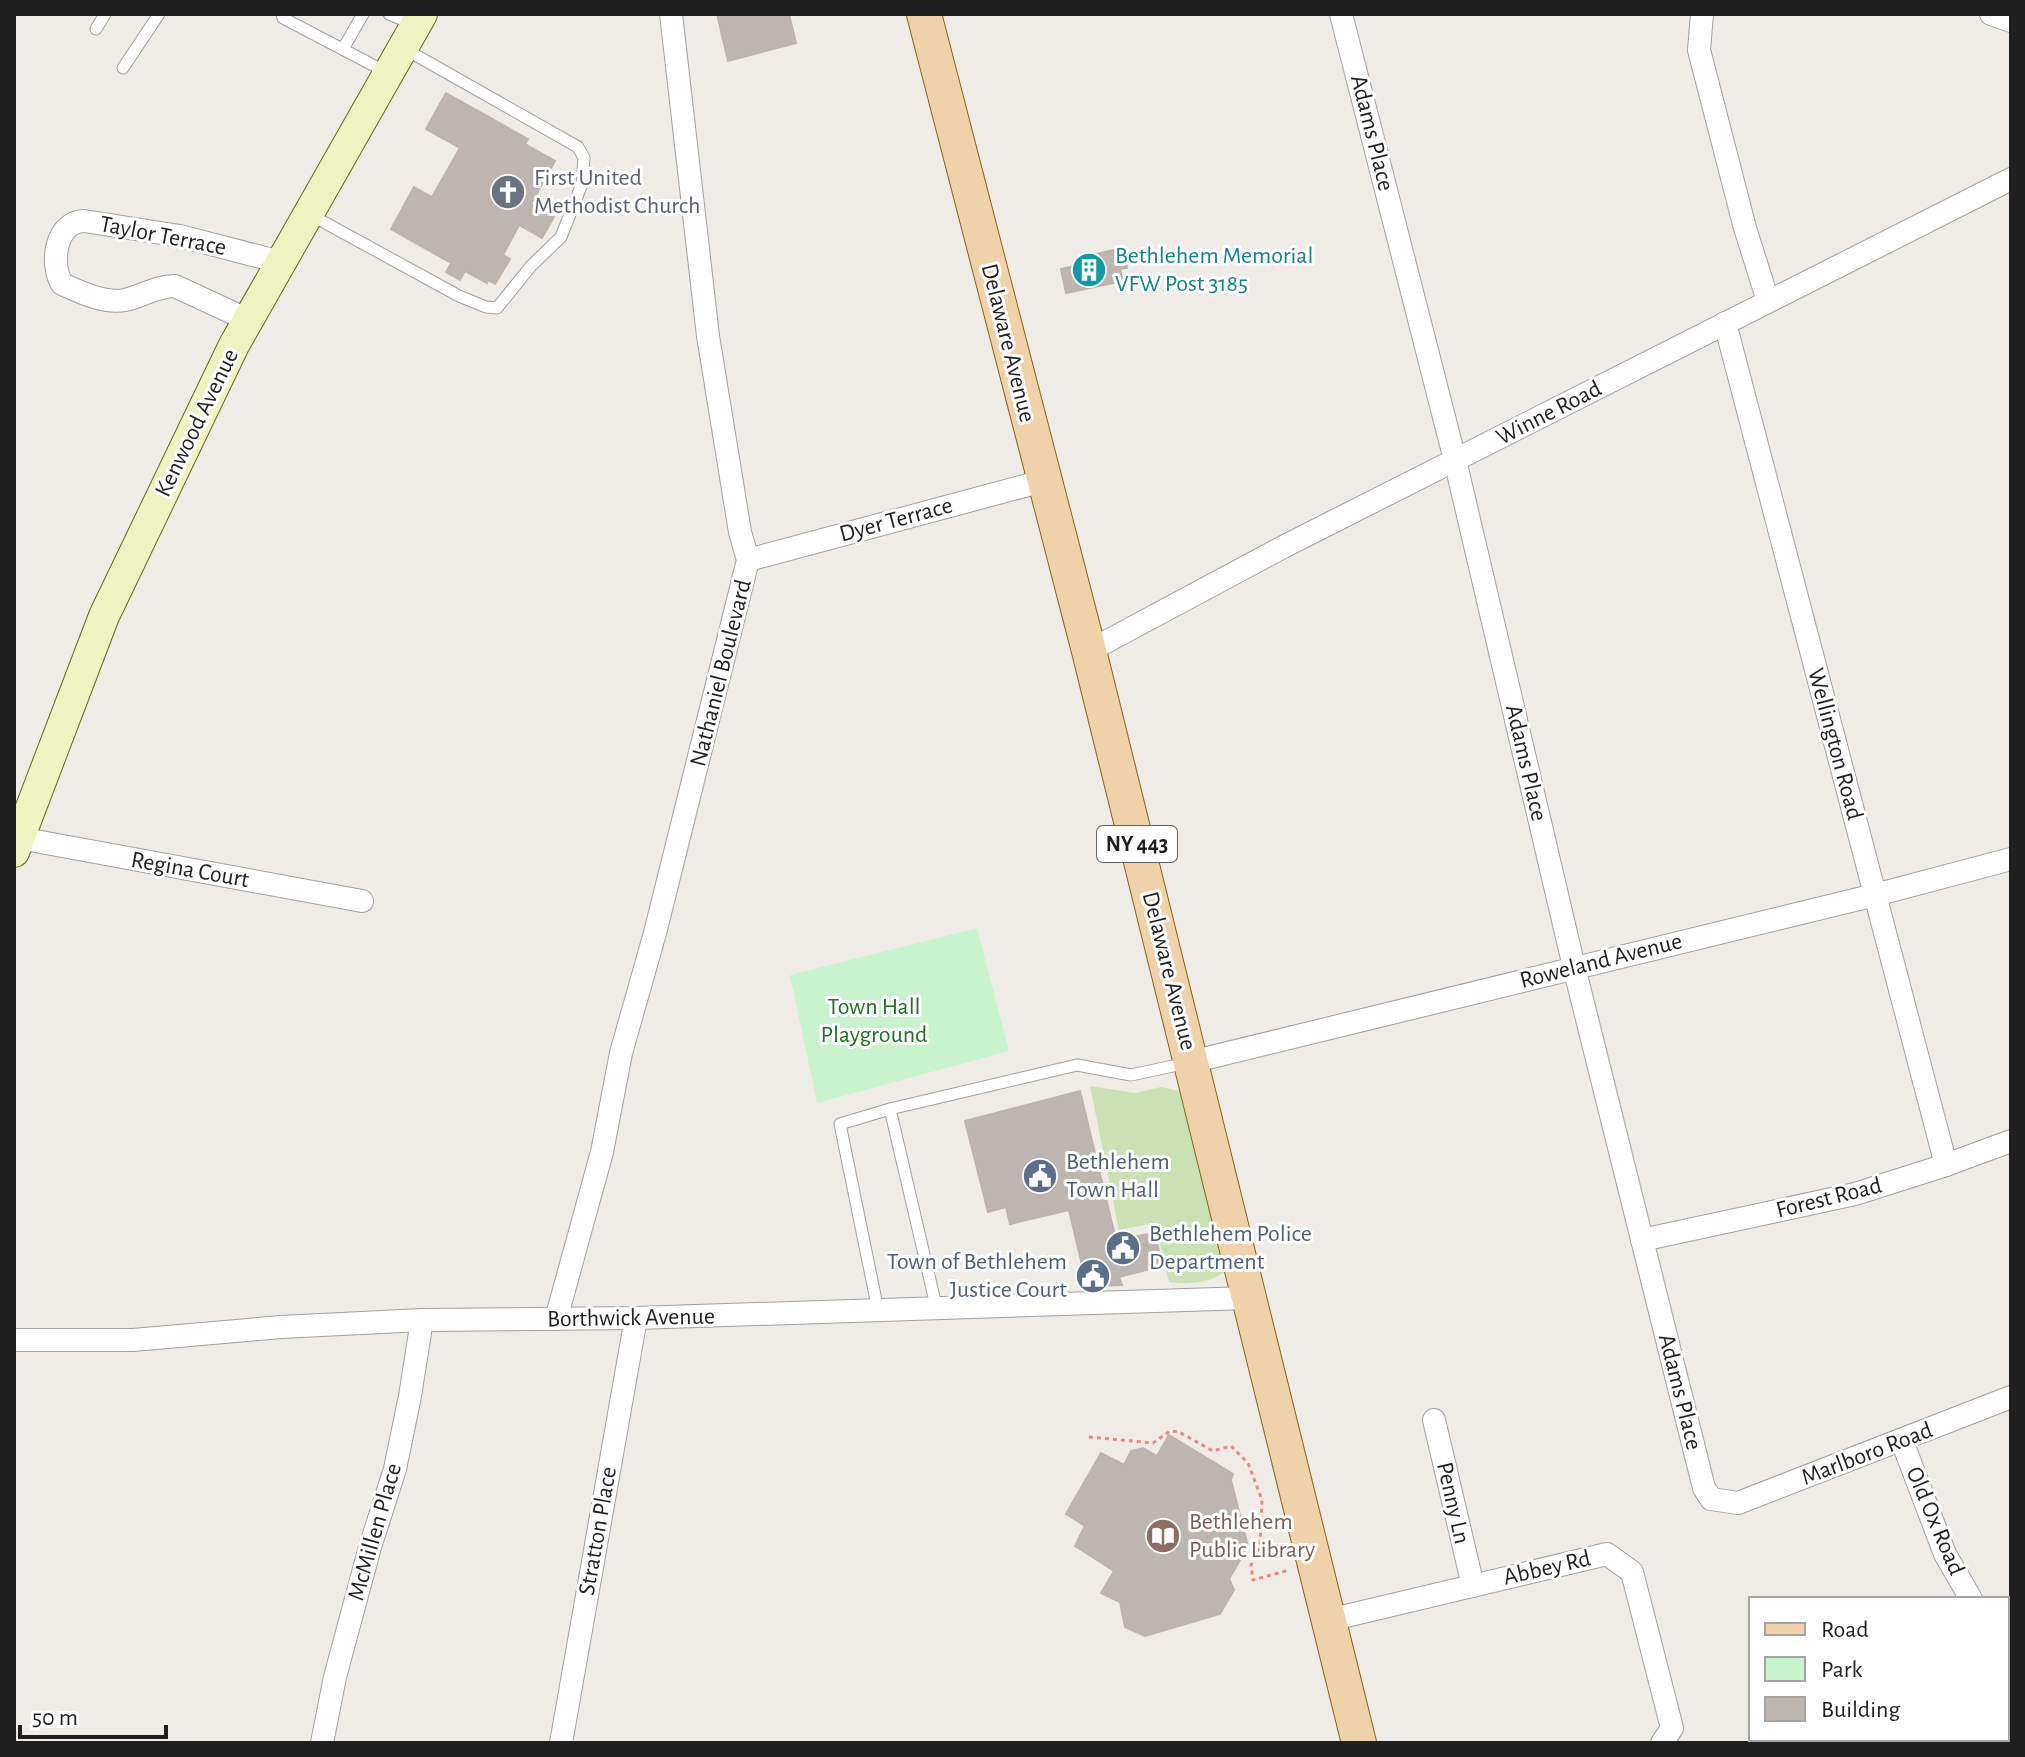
<svg xmlns="http://www.w3.org/2000/svg" width="2025" height="1757" font-family="'Alegreya Sans',sans-serif">
<style>
.grass{fill:#cae2b3}
.park{fill:#c9f3cd}
.lines{fill:none;stroke-linecap:round;stroke-linejoin:round}
.stream{stroke:#adcdd7;stroke-width:6}
.building{fill:#bcb5b0;stroke:#beb3ab;stroke-width:2}
.lane-casing{stroke:#a0a0a0;stroke-width:13}
.street-casing{stroke:#a0a0a0;stroke-width:24}
.secondary-casing{stroke:#606913;stroke-width:32}
.primary-casing{stroke:#876113;stroke-width:36}
.path{stroke:#e9897e;stroke-width:3;stroke-dasharray:4 4;stroke-linecap:butt}
.lane{stroke:#fff;stroke-width:11}
.street{stroke:#fff;stroke-width:22}
.secondary{stroke:#eff2c1;stroke-width:30}
.primary{stroke:#f0d2aa;stroke-width:34}
.labels{text-anchor:middle;dominant-baseline:central;stroke-width:6;stroke-linejoin:round;paint-order:stroke}
.shield{fill:#fff;stroke:#626262;stroke-width:2}
.shield-label{font-size:22px;font-weight:bold;fill:#1f1f1f}
.street-label{font-size:24px;fill:#1f1f1f;stroke:#fff}
.worship-label{font-size:24px;fill:#5b616d;stroke:#fff;text-anchor:start}
.culture-label{font-size:24px;fill:#0d838f;stroke:#fff;text-anchor:start}
.park-label{font-size:24px;fill:#197121;stroke:#fff}
.service-label{font-size:24px;fill:#4e5e75;stroke:#fff;text-anchor:start}
.education-label{font-size:24px;fill:#785e54;stroke:#fff;text-anchor:start}
</style>
<rect width="100%" height="100%" fill="#efece7"/>
<path class="grass" d="M1090,1086L1135,1093L1161,1087L1183,1092L1228,1270C1210,1283 1191,1285 1169,1282L1155,1223L1119,1230Z"/>
<path class="park" d="M977,928L1009,1051L817,1103L790,975Z"/>
<g class="lines">
<g class="stream">
<path d="M2007,1689L2011,1687"/>
<path d="M1790,1743L1799,1739"/>
</g>
</g>
<g class="building">
<path d="M717,14H789L796,43L728,61Z"/>
<path d="M446,93L528,139L525,144L555,161L531,204L554,217L542,238L519,225L503,255L510,259L495,284L488,280L487,283L465,271L460,280L446,272L451,263L391,229L414,187L432,197L460,148L426,129Z"/>
<path d="M1123,248L1127,268L1120,269L1123,281L1066,293L1061,269L1079,265L1078,258Z"/>
<path d="M1080,1091L1116,1240L1155,1233L1162,1266L1119,1277L1122,1285L1087,1286L1069,1210L1010,1224L1006,1207L988,1212L965,1121Z"/>
<path d="M1169,1435L1233,1474L1231,1480L1248,1546L1229,1579L1234,1590L1220,1614L1145,1636L1125,1627L1120,1602L1101,1593L1114,1571L1075,1546L1085,1526L1066,1514L1101,1453L1124,1465L1131,1451L1143,1448L1157,1456Z"/>
</g>
<g class="lines">
<g class="lane-casing">
<g id="lane">
<path d="M282,14L283,18L388,73"/>
<path d="M389,14L415,25"/>
<path d="M96,29L105,14"/>
<path d="M343,49L363,14"/>
<path d="M123,68L159,14"/>
<path d="M309,214L459,296L486,307L497,308L531,266L561,237L582,184L584,158L578,147L403,48"/>
<path d="M890,1109L937,1310"/>
<path d="M878,1310L840,1124L890,1109L1077,1065L1131,1075L1187,1063"/>
</g>
</g>
<g class="street-casing">
<g id="street">
<path d="M1341,14L1455,460L1574,967L1704,1488L1711,1499L1738,1503L2011,1397"/>
<path d="M1702,14L1699,50L1745,228L1768,301"/>
<path d="M1991,14L2011,21"/>
<path d="M248,320L175,286C156,286 143,296 125,300C104,304 80,292 62,284C50,264 55,222 84,221L180,236L280,262"/>
<path d="M1725,323L1946,1165"/>
<path d="M748,560L1043,481"/>
<path d="M1089,651L1283,547L2011,179"/>
<path d="M19,838L362,901"/>
<path d="M1191,1062L1875,895L2011,859"/>
<path d="M1642,1240L1855,1194L1946,1165L2011,1141"/>
<path d="M556,1319L602,1152L621,1053L655,933L748,560L740,532L708,336L671,14"/>
<path d="M14,1340H133L281,1327L422,1320L636,1318L1248,1298"/>
<path d="M1434,1420L1473,1586"/>
<path d="M1902,1441L1945,1554L1971,1599"/>
<path d="M1329,1620L1607,1554L1632,1572L1672,1728L1662,1743"/>
<path d="M2007,1640L2011,1645"/>
<path d="M322,1743L335,1677L370,1547L395,1469L410,1396L422,1320"/>
<path d="M561,1743L636,1318"/>
</g>
</g>
<g class="secondary-casing">
<path id="secondary" d="M14,852L104,616L234,345L422,14"/>
</g>
<g class="primary-casing">
<path id="primary" d="M924,14L1089,651L1359,1743"/>
</g>
<path class="path" d="M1089,1437L1153,1443L1170,1431L1179,1432L1213,1451L1231,1446L1248,1463L1262,1500L1260,1546L1251,1565L1253,1580L1289,1570"/>
<use href="#lane" class="lane"/>
<use href="#street" class="street"/>
<use href="#secondary" class="secondary"/>
<use href="#primary" class="primary"/>
</g>
<defs>
<g id="church-disc" transform="scale(1.8)"><circle r="9.5" fill="#6b7280" stroke="#fff"/><path d="M-1.2-6h2.4v3.5h3.3v2.4h-3.3V6h-2.4V-.1h-3.3v-2.4h3.3Z" fill="#fff"/></g>
<g id="building-disc" transform="scale(1.8)"><circle r="9.5" fill="#0f9aa8" stroke="#fff"/><path d="M-4-6H4V6H1V3H-1V6H-4ZM-2.5-4.3h1.7v1.8h-1.7ZM.8-4.3h1.7v1.8H.8ZM-2.5-1h1.7V.8h-1.7ZM.8-1h1.7V.8H.8Z" fill="#fff"/></g>
<g id="civic-disc" transform="scale(1.8)"><circle r="9.5" fill="#5c6f8a" stroke="#fff"/><path d="M-.6-6.5H3V-4.5H.6V-3L4-1V1h2V6H-6V1h2V-1L-.6-3ZM-1.2 2.5V6h2.4V2.5Z" fill="#fff"/></g>
<g id="library-disc" transform="scale(1.8)"><circle r="9.5" fill="#8d6e63" stroke="#fff"/><path d="M-6-4Q-3-5.5-.7-3.5V5Q-3 3-6 4ZM6-4Q3-5.5 .7-3.5V5Q3 3 6 4Z" fill="#fff"/></g>
</defs>
<g fill-rule="evenodd">
<use href="#church-disc" x="508" y="192"/>
<use href="#building-disc" x="1089" y="270"/>
<use href="#civic-disc" x="1040" y="1176"/>
<use href="#civic-disc" x="1123" y="1248"/>
<use href="#civic-disc" x="1093" y="1276"/>
<use href="#library-disc" x="1163" y="1536"/>
</g>
<g class="labels">
<rect class="shield" x="1097" y="826" width="80" height="36" rx="6"/>
<g class="shield-label">
<text x="1137" y="844">NY 443</text>
</g>
<g class="street-label">
<text transform="translate(1372 133) rotate(76)">Adams Place</text>
<text transform="translate(163 236) rotate(11)">Taylor Terrace</text>
<text transform="translate(1008 343) rotate(76)">Delaware Avenue</text>
<text transform="translate(1549 413) rotate(-27)">Winne Road</text>
<text transform="translate(197 423) rotate(-64)">Kenwood Avenue</text>
<text transform="translate(896 520) rotate(-15)">Dyer Terrace</text>
<text transform="translate(721 673) rotate(-76)">Nathaniel Boulevard</text>
<text transform="translate(1835 744) rotate(75)">Wellington Road</text>
<text transform="translate(1526 763) rotate(77)">Adams Place</text>
<text transform="translate(190 870) rotate(10)">Regina Court</text>
<text transform="translate(1601 961) rotate(-14)">Roweland Avenue</text>
<text transform="translate(1169 971) rotate(76)">Delaware Avenue</text>
<text transform="translate(1829 1198) rotate(-14)">Forest Road</text>
<text transform="translate(631 1318) rotate(-1)">Borthwick Avenue</text>
<text transform="translate(1680 1392) rotate(76)">Adams Place</text>
<text transform="translate(1867 1454) rotate(-21)">Marlboro Road</text>
<text transform="translate(1453 1503) rotate(77)">Penny Ln</text>
<text transform="translate(1935 1521) rotate(67)">Old Ox Road</text>
<text transform="translate(598 1531) rotate(-80)">Stratton Place</text>
<text transform="translate(375 1532) rotate(-74)">McMillen Place</text>
<text transform="translate(1547 1568) rotate(-13)">Abbey Rd</text>
</g>
<g class="worship-label">
<text x="534" y="178">First United<tspan x="534" dy="28">Methodist Church</tspan></text>
</g>
<g class="culture-label">
<text x="1115" y="256">Bethlehem Memorial<tspan x="1115" dy="28">VFW Post 3185</tspan></text>
</g>
<g class="park-label">
<text x="874" y="1007">Town Hall<tspan x="874" dy="28">Playground</tspan></text>
</g>
<g class="service-label">
<text x="1066" y="1162">Bethlehem<tspan x="1066" dy="28">Town Hall</tspan></text>
<text x="1149" y="1234">Bethlehem Police<tspan x="1149" dy="28">Department</tspan></text>
<text x="1067" y="1262" text-anchor="end">Town of Bethlehem<tspan x="1067" dy="28">Justice Court</tspan></text>
</g>
<g class="education-label">
<text x="1189" y="1522">Bethlehem<tspan x="1189" dy="28">Public Library</tspan></text>
</g>
</g>
<rect width="2025" height="1757" fill="none" stroke="#1f1f1f" stroke-width="32"/>
<rect x="1749" y="1597" width="260" height="144" fill="#ffffff" stroke="#a5a5a5" stroke-width="2"/>
<rect x="1765" y="1623" width="40" height="12" fill="#f0d2aa" stroke="#a5a5a5" stroke-width="2"/>
<text x="1821" y="1637" font-size="24" fill="#1f1f1f">Road</text>
<rect x="1765" y="1657" width="40" height="24" fill="#c9f3cd" stroke="#a5a5a5" stroke-width="2"/>
<text x="1821" y="1677" font-size="24" fill="#1f1f1f">Park</text>
<rect x="1765" y="1697" width="40" height="24" fill="#bcb5b0" stroke="#a5a5a5" stroke-width="2"/>
<text x="1821" y="1717" font-size="24" fill="#1f1f1f">Building</text>
<path d="M20 1725v12h146v-12" fill="none" stroke="#1f1f1f" stroke-width="4"/>
<text x="32" y="1725" font-size="24" fill="#1f1f1f" stroke="#ffffff" stroke-width="6" paint-order="stroke">50 m</text>
</svg>
